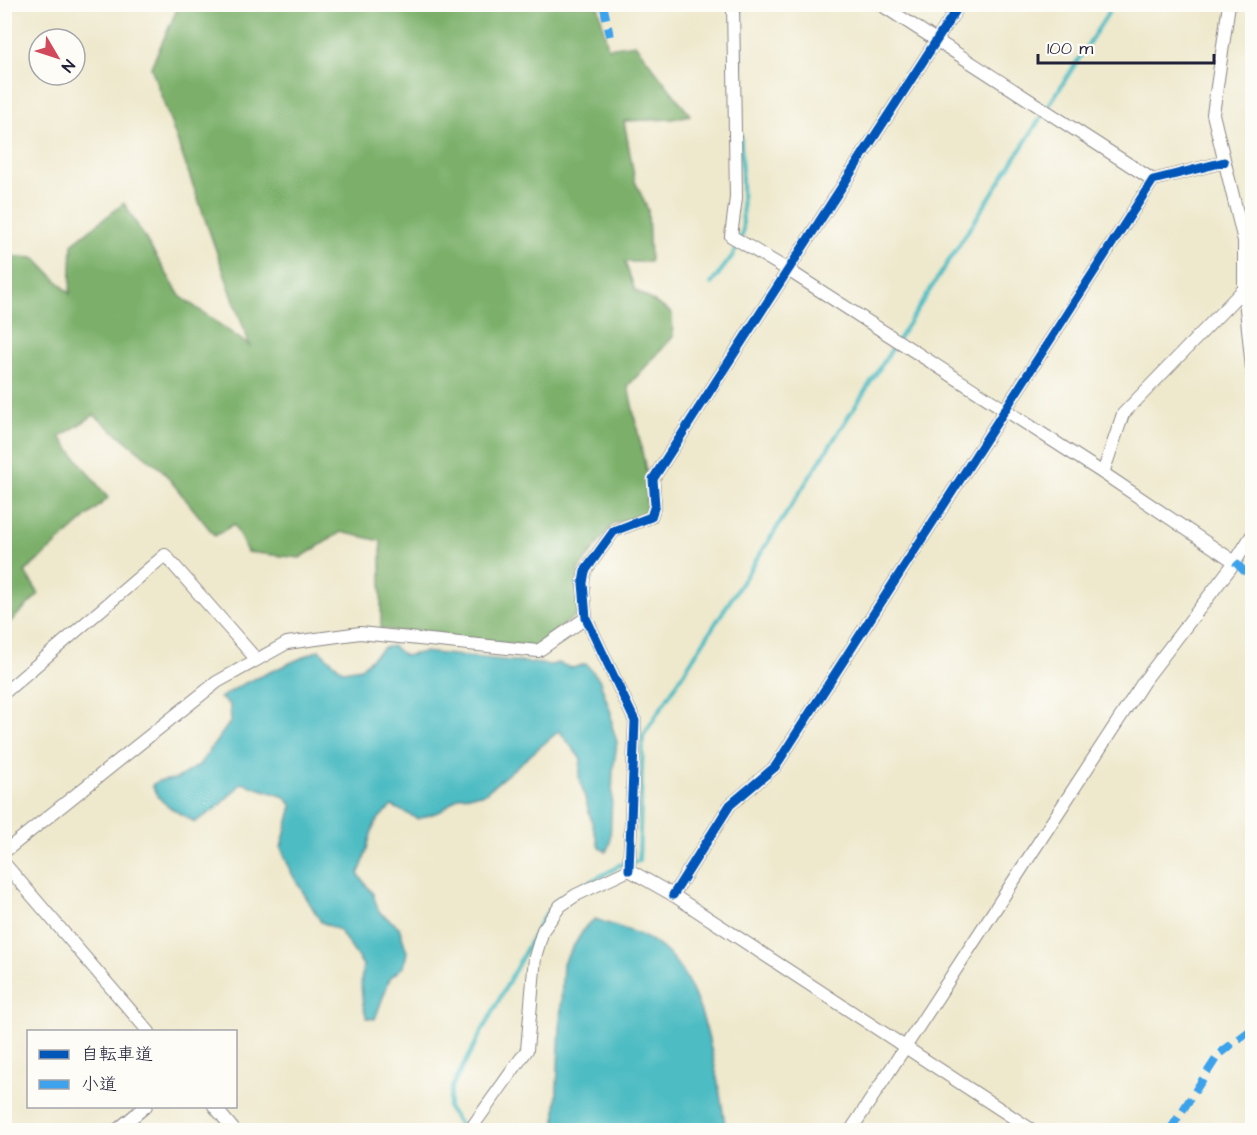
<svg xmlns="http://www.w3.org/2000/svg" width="1257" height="1135" font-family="'Architects Daughter','Klee One',sans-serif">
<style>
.forest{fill:#7bb06b;stroke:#4e6953;stroke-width:1.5}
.water{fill:#4dbcc3;stroke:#386f7f;stroke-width:1.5}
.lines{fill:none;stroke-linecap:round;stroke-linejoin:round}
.stream{stroke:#4dbcc3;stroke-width:4}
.minor-casing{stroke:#888584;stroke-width:14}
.minor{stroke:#fff;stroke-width:12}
.quiet{stroke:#3ea2ec;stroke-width:8;stroke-dasharray:15 8;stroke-linecap:butt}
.cycleway-casing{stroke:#fdfcf7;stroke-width:13}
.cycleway{stroke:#0057b8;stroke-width:9}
</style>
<rect width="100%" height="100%" fill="#fdfcf7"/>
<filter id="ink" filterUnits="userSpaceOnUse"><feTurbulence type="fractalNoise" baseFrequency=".0167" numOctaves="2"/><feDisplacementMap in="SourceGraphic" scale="12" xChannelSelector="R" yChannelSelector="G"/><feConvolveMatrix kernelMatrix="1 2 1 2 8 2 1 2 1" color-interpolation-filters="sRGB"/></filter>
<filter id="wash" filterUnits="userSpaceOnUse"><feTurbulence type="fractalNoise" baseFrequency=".008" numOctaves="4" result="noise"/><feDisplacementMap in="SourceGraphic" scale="24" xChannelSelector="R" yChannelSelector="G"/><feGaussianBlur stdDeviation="1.35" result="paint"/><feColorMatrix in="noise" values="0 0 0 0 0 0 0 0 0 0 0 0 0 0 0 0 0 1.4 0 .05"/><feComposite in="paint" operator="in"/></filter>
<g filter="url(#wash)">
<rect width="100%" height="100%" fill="#eee8cc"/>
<path class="forest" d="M179,5H598L608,48L635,44L690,115L672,119L624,121L635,181L648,210L650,262H625L635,290L672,313L673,337L628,386L647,475V514L613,524L578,570V614L534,647L381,629V541L341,532L300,558L247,552L234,524L215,536L162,470L94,415L60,437L108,498L25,572L39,594L5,627V256L35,258L70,294L72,244L124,203L180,296L250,346L151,67Z"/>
<g class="water">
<path d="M392,646L405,656L424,652L551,665L558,663L572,668L586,664L599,679L611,713L612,726L617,742L613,771L610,843L606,852L599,847L579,777L581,759L559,731L484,794L460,796L441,811L418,819L392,806C386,811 379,817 375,824C367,840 367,859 358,874L373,894L379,912L399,927L407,952L404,966L390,978L375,1019L367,1018C361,1003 360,981 363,965L339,930L321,922L292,874L281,848L292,806L285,797L242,783L216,809L195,822C179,813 158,804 152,785L158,781L176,779L199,765L231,721L230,705L220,698L241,685L319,650L343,671L361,668L383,648Z"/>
<path d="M595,919C617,927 644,933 662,948C706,984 717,1077 726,1130H555L563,963L586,926Z"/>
</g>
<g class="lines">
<g class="stream">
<path d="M740,4L741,110"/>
<path d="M711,284L733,255L743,233L741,135"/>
<path d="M576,889L614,869L619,865L639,861L643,736L1114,4"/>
<path d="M464,1130L448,1108L452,1087L543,918L556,901L564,896"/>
</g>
</g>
</g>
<g filter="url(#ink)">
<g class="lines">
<g class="minor-casing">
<g id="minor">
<path d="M733,4L736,198L731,236L788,270L1103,473L1235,562"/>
<path d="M880,4L1153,180"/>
<path d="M1229,4L1213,114L1244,241V289L1252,368"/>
<path d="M1103,473L1123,414L1244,289"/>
<path d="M4,693L165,555L256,659"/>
<path d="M4,852L217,682L287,643L360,633L538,651L586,618"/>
<path d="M4,863L149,1032"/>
<path d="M629,870L635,721L586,618L583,583L585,571L614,531L651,517L655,505L653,479L960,4"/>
<path d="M629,870L673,895L1032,1130"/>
<path d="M673,895L730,805L775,767L1153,180L1224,162"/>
<path d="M214,1106L234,1130"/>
<path d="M117,1130L146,1106"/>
<path d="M470,1130L527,1050L535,957L543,930L560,906L576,895L629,870"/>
<path d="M851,1130L1144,681L1235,562L1252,535"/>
</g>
</g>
<use href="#minor" class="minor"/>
<g class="quiet">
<path d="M603,4L610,36"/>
<path d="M1235,562L1252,579"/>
<path d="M1170,1130L1219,1054L1252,1029"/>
</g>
<g class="cycleway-casing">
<g id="cycleway">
<path d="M629,870L635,721L586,618L583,583L585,571L614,531L651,517L655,505L653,479L960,4"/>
<path d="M673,895L730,805L775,767L1153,180L1224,162"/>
</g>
</g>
<use href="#cycleway" class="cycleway"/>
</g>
</g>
<rect width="1257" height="1135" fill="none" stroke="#fdfcf7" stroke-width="24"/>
<rect x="27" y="1030" width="210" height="78" fill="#fdfcf7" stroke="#a5a5ac" stroke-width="1.5"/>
<rect x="39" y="1050" width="30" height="9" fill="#0057b8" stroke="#a5a5ac" stroke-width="1.5"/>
<text x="81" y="1060" font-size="18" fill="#22223b">自転車道</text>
<rect x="39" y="1080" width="30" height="9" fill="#3ea2ec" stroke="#a5a5ac" stroke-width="1.5"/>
<text x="81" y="1090" font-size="18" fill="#22223b">小道</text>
<g transform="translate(57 57) rotate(129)"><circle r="28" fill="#fdfcf7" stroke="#a5a5ac" stroke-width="1.5"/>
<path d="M0-4.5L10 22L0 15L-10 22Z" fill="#d1495b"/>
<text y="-9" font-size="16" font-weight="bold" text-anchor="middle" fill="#22223b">N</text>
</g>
<path d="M1038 54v9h176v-9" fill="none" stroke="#22223b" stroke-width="3"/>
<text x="1047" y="54" font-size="18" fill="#22223b" stroke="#fdfcf7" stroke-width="4.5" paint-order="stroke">100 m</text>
</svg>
